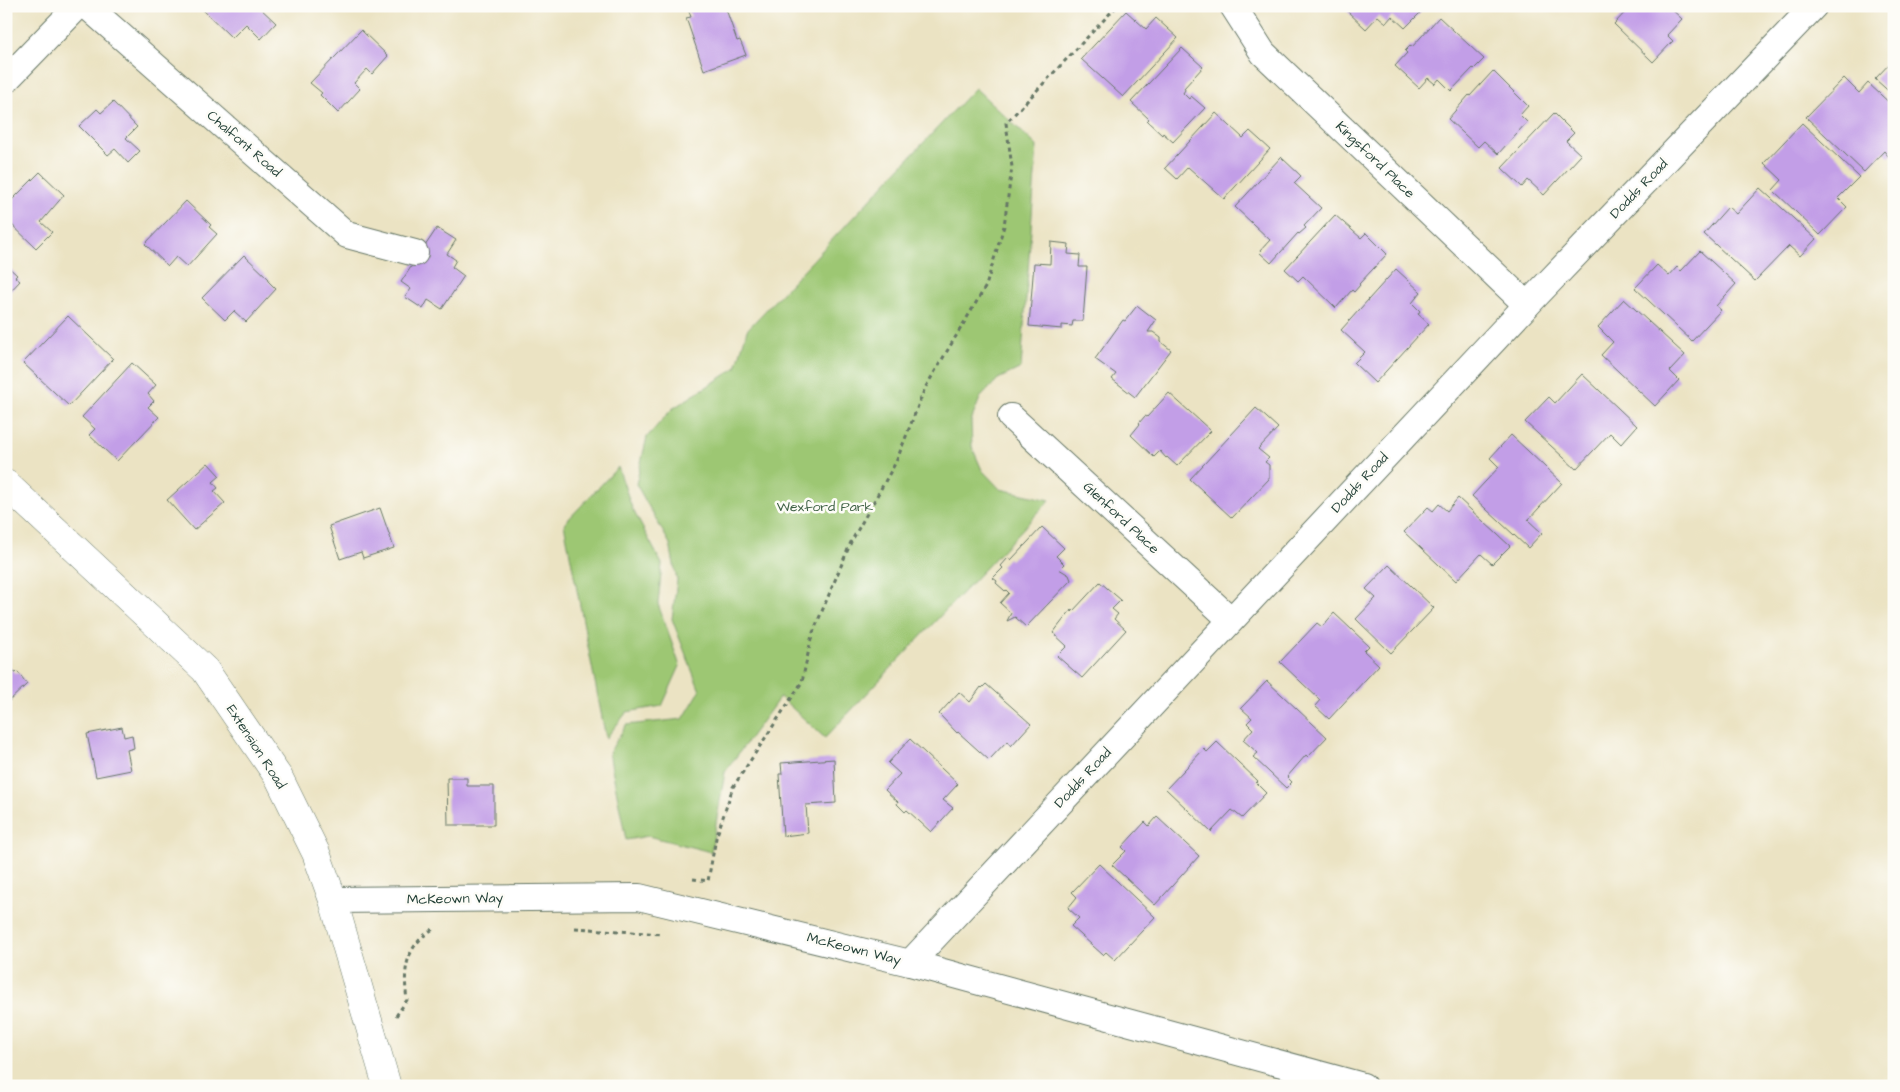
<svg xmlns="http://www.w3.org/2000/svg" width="1900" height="1092" font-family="'Architects Daughter',sans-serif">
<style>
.green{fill:#9dc773;stroke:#5e8254}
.building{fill:#c29ee7}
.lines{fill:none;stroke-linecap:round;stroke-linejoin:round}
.minor-casing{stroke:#676;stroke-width:28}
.tertiary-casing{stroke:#676;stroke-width:29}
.path{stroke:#676;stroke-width:3;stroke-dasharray:4 4;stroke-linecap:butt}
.minor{stroke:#fff;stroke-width:26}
.tertiary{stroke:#fff;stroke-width:28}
.labels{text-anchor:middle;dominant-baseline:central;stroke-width:5;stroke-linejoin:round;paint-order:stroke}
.street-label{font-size:14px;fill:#1f3d34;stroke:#fdfcf7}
.park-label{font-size:14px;fill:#3e6044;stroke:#fdfcf7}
</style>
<rect width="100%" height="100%" fill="#fdfcf7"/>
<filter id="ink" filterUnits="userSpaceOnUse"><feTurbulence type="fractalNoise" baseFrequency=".02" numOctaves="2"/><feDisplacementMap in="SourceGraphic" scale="10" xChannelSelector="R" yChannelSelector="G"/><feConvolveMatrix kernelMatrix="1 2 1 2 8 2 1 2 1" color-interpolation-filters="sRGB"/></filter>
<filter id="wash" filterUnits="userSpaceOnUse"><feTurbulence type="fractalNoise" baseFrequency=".0096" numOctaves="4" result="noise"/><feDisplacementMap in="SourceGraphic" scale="20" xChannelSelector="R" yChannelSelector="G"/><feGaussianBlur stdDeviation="1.12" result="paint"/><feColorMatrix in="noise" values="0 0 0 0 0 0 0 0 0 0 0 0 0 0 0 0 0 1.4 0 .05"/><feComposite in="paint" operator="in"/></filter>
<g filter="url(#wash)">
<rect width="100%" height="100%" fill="#ebe3c3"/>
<g class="green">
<path d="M975,88L1037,146L1021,368L998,379L980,398L971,421L972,447L982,470L1000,489L1050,500L825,738L780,697L725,772L711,852L648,836L626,840L609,753L626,725L683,719L700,691L672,619L677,580L670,544L636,484L647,437L672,409L736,368L747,330Z"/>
<path d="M618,467L632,508L662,564L658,604L680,666L662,706L627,712L606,738L564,524Z"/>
</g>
<g id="blocks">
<g class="building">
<path d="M199,6H258L276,23L261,39L246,24L232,38Z"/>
<path d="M687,6H725L737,41L740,40L746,55L704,70L686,18L691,17Z"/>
<path d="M1349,6H1425V8L1405,28L1392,16L1386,23L1378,16L1366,29L1346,10Z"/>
<path d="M1631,6H1668L1682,19L1667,35L1673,41L1653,62L1614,24Z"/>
<path d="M1126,11L1146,29L1156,18L1178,38L1123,97L1081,59Z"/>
<path d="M1439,17L1484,59L1474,69L1473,68L1451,91L1439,79L1435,84L1428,78L1419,88L1395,66L1407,53L1405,51L1411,45L1412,47Z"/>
<path d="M361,30L388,56L372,74L367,69L354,83L360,89L338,113L320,95L322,93L310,83Z"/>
<path d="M1182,48L1203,67L1184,88L1185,90L1183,93L1189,99L1191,96L1205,108L1173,142L1163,133L1162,135L1147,121L1149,119L1131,102Z"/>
<path d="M1894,59V96L1875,79Z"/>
<path d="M1493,71L1528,106L1520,115L1527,122L1498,154L1484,141L1478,147L1448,119L1469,95L1470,96Z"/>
<path d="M1844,78L1859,93L1868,83L1894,107V152L1889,157L1884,151L1864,172L1806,117Z"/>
<path d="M113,102L137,127L126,138L140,151L128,163L115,149L108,155L79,126L97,109L101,113Z"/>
<path d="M1216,113L1243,138L1250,131L1270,149L1224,199L1188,167L1177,179L1165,168Z"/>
<path d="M1554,113L1574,133L1566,141L1581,155L1544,195L1528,180L1522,187L1502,168Z"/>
<path d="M1802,123L1859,177L1838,198L1847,207L1820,235L1773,190L1782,180L1764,163Z"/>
<path d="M1281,157L1301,176L1294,183L1321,208L1304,226L1306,228L1299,234L1298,233L1271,263L1259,252L1270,240L1235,207Z"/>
<path d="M40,172L64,195L41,222L52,232L36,248L6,219V206Z"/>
<path d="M1760,188L1816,239L1800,256L1789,246L1755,281L1704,234L1728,207L1736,214Z"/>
<path d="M186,201L211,225L209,227L217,234L187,267L176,257L168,266L145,244Z"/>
<path d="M1335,215L1361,238L1366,233L1387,254L1359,284L1360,285L1354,292L1352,290L1336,308L1303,276L1298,281L1285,269Z"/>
<path d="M437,228L456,240L447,254L456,260L452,267L464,276L442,309L428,300L423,309L405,297L411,289L401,282Z"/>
<path d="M1051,242L1069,244L1068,254L1080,255L1079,267H1087L1083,321H1073L1072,326L1062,325V329L1029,326L1034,263L1050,264Z"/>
<path d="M1700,251L1736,284L1716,306L1721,310L1692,341L1635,288L1657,265L1669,276L1677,267L1681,271Z"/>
<path d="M244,255L269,279L268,281L276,289L246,322L234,311L225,320L202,298Z"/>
<path d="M6,265L17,275L15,277L20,281L6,296Z"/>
<path d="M1396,269L1421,292L1412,303L1420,311L1418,314L1429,324L1375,383L1354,363L1365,352L1341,330Z"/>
<path d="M1624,299L1685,355L1670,371L1679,380L1655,406L1601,355L1613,342L1598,327Z"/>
<path d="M1138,306L1156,320L1148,332H1153L1161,338V342L1171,350L1135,397L1112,379L1116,374L1095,359L1123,320L1125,321L1136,307Z"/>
<path d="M68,316L113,359L69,406L23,363Z"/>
<path d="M132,363L156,385L148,394L154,401L148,407L159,417L117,461L89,435L95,429L82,417Z"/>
<path d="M1582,374L1637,426L1621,444L1610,433L1576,469L1525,422L1549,397L1555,403Z"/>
<path d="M1169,393L1211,431L1177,466L1167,457L1166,458L1160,451L1154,457L1131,435L1140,424L1139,423L1145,416L1147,417Z"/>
<path d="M1256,408L1278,428L1258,449L1269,458L1265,462L1269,465V479L1232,518L1190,479Z"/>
<path d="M1511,435L1562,483L1528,520L1542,533L1528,548L1472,496L1499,467L1490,458Z"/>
<path d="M208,463L220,476L213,482L218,488L214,491L225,503L194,530L167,500Z"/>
<path d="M1458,498L1510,546L1492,564L1481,554L1456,581L1404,532L1428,507L1433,511L1439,504L1447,511Z"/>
<path d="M380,508L394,548L363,558L361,552L340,559L329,526Z"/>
<path d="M1042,527L1064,548L1056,556L1064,564L1059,569L1069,575L1071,580L1026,627L1015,617L1007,621L1011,613L1000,603L1009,593L1006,590L1005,591L996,583L997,581L993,578L1003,568L1001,566L1008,558L1011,560Z"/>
<path d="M1389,565L1434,608L1391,653L1356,619L1376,598L1366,589Z"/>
<path d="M1100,582L1121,600L1112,609L1118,614L1114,619L1126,630L1082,678L1057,656L1067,646L1053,633L1071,610L1072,612Z"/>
<path d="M1334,613L1369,646L1364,651L1379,665L1329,719L1315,706L1320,700L1280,662L1317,623L1322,627Z"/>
<path d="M6,664L15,673L18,672L27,684L6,704Z"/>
<path d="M1267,681L1327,737L1308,757L1306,755L1287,777L1292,782L1286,788L1253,757L1258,753L1243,740L1253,729L1247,723L1252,718L1241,708Z"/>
<path d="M986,684L1031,724L1011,746L1007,741L989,760L958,732L957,733L939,714L959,692L970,702L981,687L982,688Z"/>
<path d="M122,727L124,737L132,735L134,748L127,750L131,770L96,777L87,734Z"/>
<path d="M910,739L958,784L943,800L953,808L931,832L907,810L905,812L897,804L898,802L885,790L900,774L888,763Z"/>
<path d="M1217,742L1258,781L1256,783L1266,793L1242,818L1232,810L1211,832L1166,789L1204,749L1207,752Z"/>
<path d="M834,759L836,803L806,805L808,833L783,836L779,774H782L781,763Z"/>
<path d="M447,778H467V786H494V825H448Z"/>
<path d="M1157,817L1199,856L1155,905L1112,865L1126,851L1122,847L1145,822L1149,826Z"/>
<path d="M1099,864L1155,917L1115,960L1106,952L1103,955L1071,926L1079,918L1068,908L1077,897L1072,892Z"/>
</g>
</g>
</g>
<g filter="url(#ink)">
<use href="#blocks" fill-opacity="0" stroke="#676" stroke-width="1"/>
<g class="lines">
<g class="minor-casing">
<g id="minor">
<path d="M87,6L347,235L415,253"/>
<path d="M1233,6L1263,53L1527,305"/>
<path d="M6,80L78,6"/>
<path d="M1011,417L1231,620"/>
<path d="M333,900L639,897L910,963L1363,1086"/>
<path d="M910,963L1527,305L1814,6"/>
</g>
</g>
<g class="tertiary-casing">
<path id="tertiary" d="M6,484L205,670L279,778L316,853L333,900L387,1086"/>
</g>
<g class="path">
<path d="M693,879L708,881L716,838L733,787L802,682L812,635L851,542L896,462L925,388L986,286L1004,226L1012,167L1006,123L1117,6"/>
<path d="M575,928L661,934"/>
<path d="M396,1016L407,1000C403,970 405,947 433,929"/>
</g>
<use href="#minor" class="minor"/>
<use href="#tertiary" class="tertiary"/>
</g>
</g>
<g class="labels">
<g class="street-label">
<text transform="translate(244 144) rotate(41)">Chalfont Road</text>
<text transform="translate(1375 160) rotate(44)">Kingsford Place</text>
<text transform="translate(1639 189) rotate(-46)">Dodds Road</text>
<text transform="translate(1360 483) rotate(-47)">Dodds Road</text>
<text transform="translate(1121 518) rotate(43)">Glenford Place</text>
<text transform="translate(256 747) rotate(57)">Extension Road</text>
<text transform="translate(1083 778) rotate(-47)">Dodds Road</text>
<text transform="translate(455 899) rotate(-1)">McKeown Way</text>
<text transform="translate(854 949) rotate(14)">McKeown Way</text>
</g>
<g class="park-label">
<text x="825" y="507">Wexford Park</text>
</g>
</g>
<rect width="1900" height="1092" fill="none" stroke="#fdfcf7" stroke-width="25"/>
</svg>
